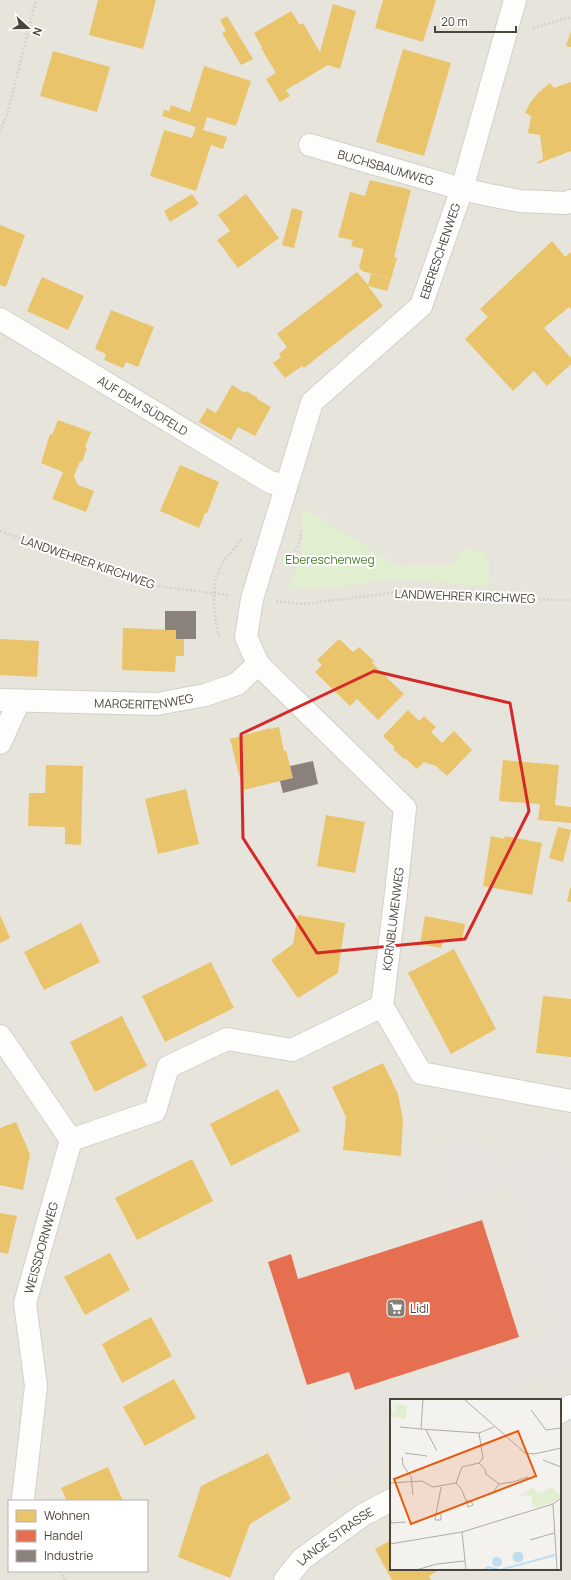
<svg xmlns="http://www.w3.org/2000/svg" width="571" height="1580" font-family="Manrope,sans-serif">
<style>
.residential{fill:#e7e4dc;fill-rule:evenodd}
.green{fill:#e1eecf}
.parking{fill:#e6e3df}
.homes{fill:#e9c46a}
.shops{fill:#e76f51}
.industry{fill:#8a817c}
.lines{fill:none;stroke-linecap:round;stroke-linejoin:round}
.minor-casing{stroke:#d2d0cb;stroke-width:24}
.path{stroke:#d3d2cc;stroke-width:2.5;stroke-dasharray:2 2;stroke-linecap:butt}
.minor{stroke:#fdfdfc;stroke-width:22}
.marked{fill:none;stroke:#d62828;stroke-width:3;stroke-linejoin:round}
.labels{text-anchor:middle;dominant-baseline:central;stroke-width:4;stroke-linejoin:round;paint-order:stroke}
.street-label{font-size:12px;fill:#4b4439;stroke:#fff}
.park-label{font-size:12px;fill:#4a7f2a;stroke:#fff}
.poi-label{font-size:12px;fill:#4b4439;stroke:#fff;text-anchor:start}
.inset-river{fill:none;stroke:#c0ddf1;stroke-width:2}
.inset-road{fill:none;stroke:#b0aca6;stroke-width:1}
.view{fill:#e8590c;fill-opacity:0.15;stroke:#e8590c;stroke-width:2}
.inset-edge{fill:none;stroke:#4b4439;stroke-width:2}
</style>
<rect width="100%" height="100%" fill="#f4f2ee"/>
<path class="residential" d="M0,0H571V1580H0ZM391,1400H560V1569H391ZM9,1501H147V1571H9Z"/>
<path class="green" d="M302,507L397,566L452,565L463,548L484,552L490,562L488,587L401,579L339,587L289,590L302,551Z"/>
<path class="parking" d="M475,1137L479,1147L500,1141L506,1163L565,1147L571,1162V1366L472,1400H391V1428L378,1433L386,1461L325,1486L294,1395L347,1379L355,1399L552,1332L510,1187L449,1201L432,1146Z"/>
<g class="homes">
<path d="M98,0H156L143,49L89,35Z"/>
<path d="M383,0H436L423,42L375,28Z"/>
<path d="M333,4L356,11L340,69L328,65L286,90L290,96L280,102L266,79L276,73L261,48L262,47L254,33L291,11L300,25L303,23L320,52Z"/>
<path d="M227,16L253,59L241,65L222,33L226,31L220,20Z"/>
<path d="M571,31V47L566,46Z"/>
<path d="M403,49L451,63L424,156L376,142Z"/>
<path d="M53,51L110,67L97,112L40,96Z"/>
<path d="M204,66L251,81L236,126L207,117L203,130L227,137L223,149L211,145L196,191L150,176L164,130L192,138L196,127L162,116L164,110L169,111L171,105L190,112Z"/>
<path d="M571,82V151L537,164V162L543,159L540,135L528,133L531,116L525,113L530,103L539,92L550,83L554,88Z"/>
<path d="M370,180L411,190L394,257L397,258L391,279L362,271L359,267L364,249L351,246L353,240L338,237L350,192L365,196Z"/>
<path d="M192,194L199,204L170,222L164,211Z"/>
<path d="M246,194L279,238L238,268L217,240L230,231L218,215Z"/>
<path d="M292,208L303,211L294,248L282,245Z"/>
<path d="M0,225L25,235L6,287L0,285Z"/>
<path d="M552,241L565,257L571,252V309L569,307L544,328L571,358V364L547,386L534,371L513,391L465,339L488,317L480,309Z"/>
<path d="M357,272L368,285L371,274L391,279L387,291L368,286L383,306L304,368L302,366L285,378L273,363L281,357L279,354L287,347L277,334Z"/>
<path d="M42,277L84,296L68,330L27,311Z"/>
<path d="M111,310L154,327L138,367L126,362L123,368L104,360L106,354L95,349Z"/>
<path d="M232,385L245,393L246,391L258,398L257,399L271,407L255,436L238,427L231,440L199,422L207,408L216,413Z"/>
<path d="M58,420L91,432L85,447L87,448L82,462L80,461L74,476L78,485L94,491L86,512L52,499L63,472L41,463L50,434L52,435Z"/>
<path d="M180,465L219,482L207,513H205L199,528L160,511Z"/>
<path d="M123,628L176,630V639H184V656H176L175,672L122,670Z"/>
<path d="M0,639L39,641L37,677L0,675Z"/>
<path d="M339,639L353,652L359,647L374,661L372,663L404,694L378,720L357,699L350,706L315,672L322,665L317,660Z"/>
<path d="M408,710L419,721L424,716L436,727L431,732L442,743L454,731L472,750L447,776L436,766L424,762L417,769L405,758L404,759L393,749L395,748L383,736Z"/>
<path d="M279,727L284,751L286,750L293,778L243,790L230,739L270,728V729Z"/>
<path d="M503,760L559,765L555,805L571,807V823L538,820L540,804L499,801Z"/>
<path d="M46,765L83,766L81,845L65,844V827L28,826L29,793H45Z"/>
<path d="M186,789L199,844L158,854L145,799Z"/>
<path d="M326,815L365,822L355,873L317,866Z"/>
<path d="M558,827L571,830L563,862L549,858Z"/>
<path d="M491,836L504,839L505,836L542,843L532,895L483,886Z"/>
<path d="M570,888H571V902H567Z"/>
<path d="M0,915L10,938L0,943Z"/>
<path d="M298,915L345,923L338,973L298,998L271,960L293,944Z"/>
<path d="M425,916L465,924L462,942L443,939L441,948L420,944Z"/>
<path d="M81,923L100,962L44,990L24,952Z"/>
<path d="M454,949L496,1029L451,1054L408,973Z"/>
<path d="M211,962L234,1008L165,1042L142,996Z"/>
<path d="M543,996L571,999V1057L536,1053Z"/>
<path d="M122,1016L147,1066L95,1092L70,1042Z"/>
<path d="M383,1063L398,1094L403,1120L401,1156L343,1150L346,1117L332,1087Z"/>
<path d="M278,1089L300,1131L231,1166L210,1124Z"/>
<path d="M16,1122L30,1154L23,1190L0,1185V1128Z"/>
<path d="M192,1159L213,1201L137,1240L115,1198Z"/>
<path d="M0,1213L17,1216L8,1254L0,1252Z"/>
<path d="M110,1253L130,1290L85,1315L64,1277Z"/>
<path d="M151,1317L172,1356L122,1383L102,1344Z"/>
<path d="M174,1379L196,1418L145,1446L123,1407Z"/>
<path d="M268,1453L291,1499L250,1524L230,1578L178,1557L201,1486Z"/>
<path d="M108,1467L123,1501H67L61,1488Z"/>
<path d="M391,1540V1569H441L429,1576L431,1580H392L375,1549Z"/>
</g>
<path class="shops" d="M482,1220L519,1337L355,1390L349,1372L307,1385L268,1262L291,1254L298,1279Z"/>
<g class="industry">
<path d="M165,611H196V639H176V630H165Z"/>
<path d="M313,761L318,784L283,793L280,781L293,778L290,766Z"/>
</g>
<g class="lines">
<g class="minor-casing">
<g id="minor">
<path d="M515,0L462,189L421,306L312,402L252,599L246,637L258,664L405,808L396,893L382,1006L421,1073L571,1101"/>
<path id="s1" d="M310,145L462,189L489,195L520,201L566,203L571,201"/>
<path id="s2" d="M0,319L270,482L285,486"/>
<path id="s3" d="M0,700L157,704L205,695L237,684L258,664"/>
<path d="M0,743L19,701"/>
<path d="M0,1036L71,1140L155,1111L168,1067L227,1039L292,1050L382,1006"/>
<path d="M560,1412L571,1406"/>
<path id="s4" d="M23,1499L36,1386L25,1303L71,1140"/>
<path id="s5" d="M285,1580L302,1559L363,1515L391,1500"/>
</g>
</g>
<g class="path">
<path d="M533,28L571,17"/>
<path d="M0,131L7,115L36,0"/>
<path d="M0,531L156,586L228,595"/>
<path d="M295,551L301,537L300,531"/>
<path d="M276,601L303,604L399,592L555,600H571"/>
<path d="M220,636L218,634C214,610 209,583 224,561C230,553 237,545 243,537"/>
<path d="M61,1571L65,1580"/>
</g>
<use href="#minor" class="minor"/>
</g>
<path class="marked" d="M374,671L510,703L529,811L465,939L317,953L243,838L241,734Z"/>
<defs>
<g id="supermarket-square" transform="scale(1)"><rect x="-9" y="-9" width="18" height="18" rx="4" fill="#868178" stroke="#fff"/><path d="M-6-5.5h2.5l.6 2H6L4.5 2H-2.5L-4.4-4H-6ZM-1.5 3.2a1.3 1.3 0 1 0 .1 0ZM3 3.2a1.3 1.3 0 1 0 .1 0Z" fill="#fff"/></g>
</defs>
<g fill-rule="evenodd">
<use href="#supermarket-square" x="396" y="1308"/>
</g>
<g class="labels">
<g class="street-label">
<text stroke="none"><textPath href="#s1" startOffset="79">BUCHSBAUMWEG</textPath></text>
<text transform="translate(440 251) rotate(-71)">EBERESCHENWEG</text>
<text stroke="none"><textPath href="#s2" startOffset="167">AUF DEM SÜDFELD</textPath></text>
<text transform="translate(88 562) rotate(19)">LANDWEHRER KIRCHWEG</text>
<text transform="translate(465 596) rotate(2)">LANDWEHRER KIRCHWEG</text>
<text stroke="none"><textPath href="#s3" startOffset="144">MARGERITENWEG</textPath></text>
<text transform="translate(393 919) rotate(-83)">KORNBLUMENWEG</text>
<text stroke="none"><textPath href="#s4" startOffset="255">WEISSDORNWEG</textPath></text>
<text stroke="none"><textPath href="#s5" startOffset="67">LANGE STRASSE</textPath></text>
</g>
<g class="park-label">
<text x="330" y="559">Ebereschenweg</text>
</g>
<g class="poi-label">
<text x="410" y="1308">Lidl</text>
</g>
</g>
<g transform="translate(390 1399)">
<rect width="171" height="171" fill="#f4f2ee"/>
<path d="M6,5L17,7L16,20L0,17V13L5,14ZM143,88L148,95L162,88L171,97L162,104L143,109L141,97H129Z" fill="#e1eecf"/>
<path d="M122.5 158a5.5 5.5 0 1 1 11 0a5.5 5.5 0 1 1-11 0ZM102 163a5 5 0 1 1 10 0a5 5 0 1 1-10 0Z" fill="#c0ddf1"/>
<path class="inset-river" d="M93,171L98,168L109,171M110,171L165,156"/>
<path class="inset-road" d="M33,0L31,30L89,34L104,28M74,0L135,54L144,55L171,49M141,11L156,31L171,29M10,28L31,30M36,31L47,52M15,54L37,57M12,58L13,66L21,78L23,96M153,61L171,68M89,64L95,70L96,75L109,85L102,95M0,84L32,82L43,88L66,84M66,84L72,68L89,64L93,59L89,34M66,84L72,91L76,102L78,108L83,106L81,102H76M109,85L123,83L138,78M163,105L167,171M0,115L1,124L16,123M46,115H51V121H45L46,115L51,89V88M72,133L76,171M140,141L164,134M0,145L72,133L163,105L171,99M26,171L47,165L75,162"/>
<path class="view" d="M128,32L146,77L21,125L4,80Z"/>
<rect width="171" height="171" class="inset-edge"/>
</g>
<rect x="8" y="1500" width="140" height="72" fill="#ffffff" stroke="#b7b4b0"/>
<rect x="16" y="1510" width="20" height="12" fill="#e9c46a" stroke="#b7b4b0"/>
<text x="44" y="1520" font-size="12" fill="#4b4439">Wohnen</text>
<rect x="16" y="1530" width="20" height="12" fill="#e76f51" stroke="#b7b4b0"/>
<text x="44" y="1540" font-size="12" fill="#4b4439">Handel</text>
<rect x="16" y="1550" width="20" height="12" fill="#8a817c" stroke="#b7b4b0"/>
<text x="44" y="1560" font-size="12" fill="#4b4439">Industrie</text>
<g transform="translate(28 28) rotate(111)" stroke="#ffffff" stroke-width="3" paint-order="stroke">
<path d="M0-3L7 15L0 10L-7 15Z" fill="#4b4439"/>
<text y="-6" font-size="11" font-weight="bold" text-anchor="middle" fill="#4b4439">N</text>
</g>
<path d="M435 26v6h81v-6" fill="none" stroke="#4b4439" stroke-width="2"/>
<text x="441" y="26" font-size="12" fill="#4b4439" stroke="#ffffff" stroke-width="3" paint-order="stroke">20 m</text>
</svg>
